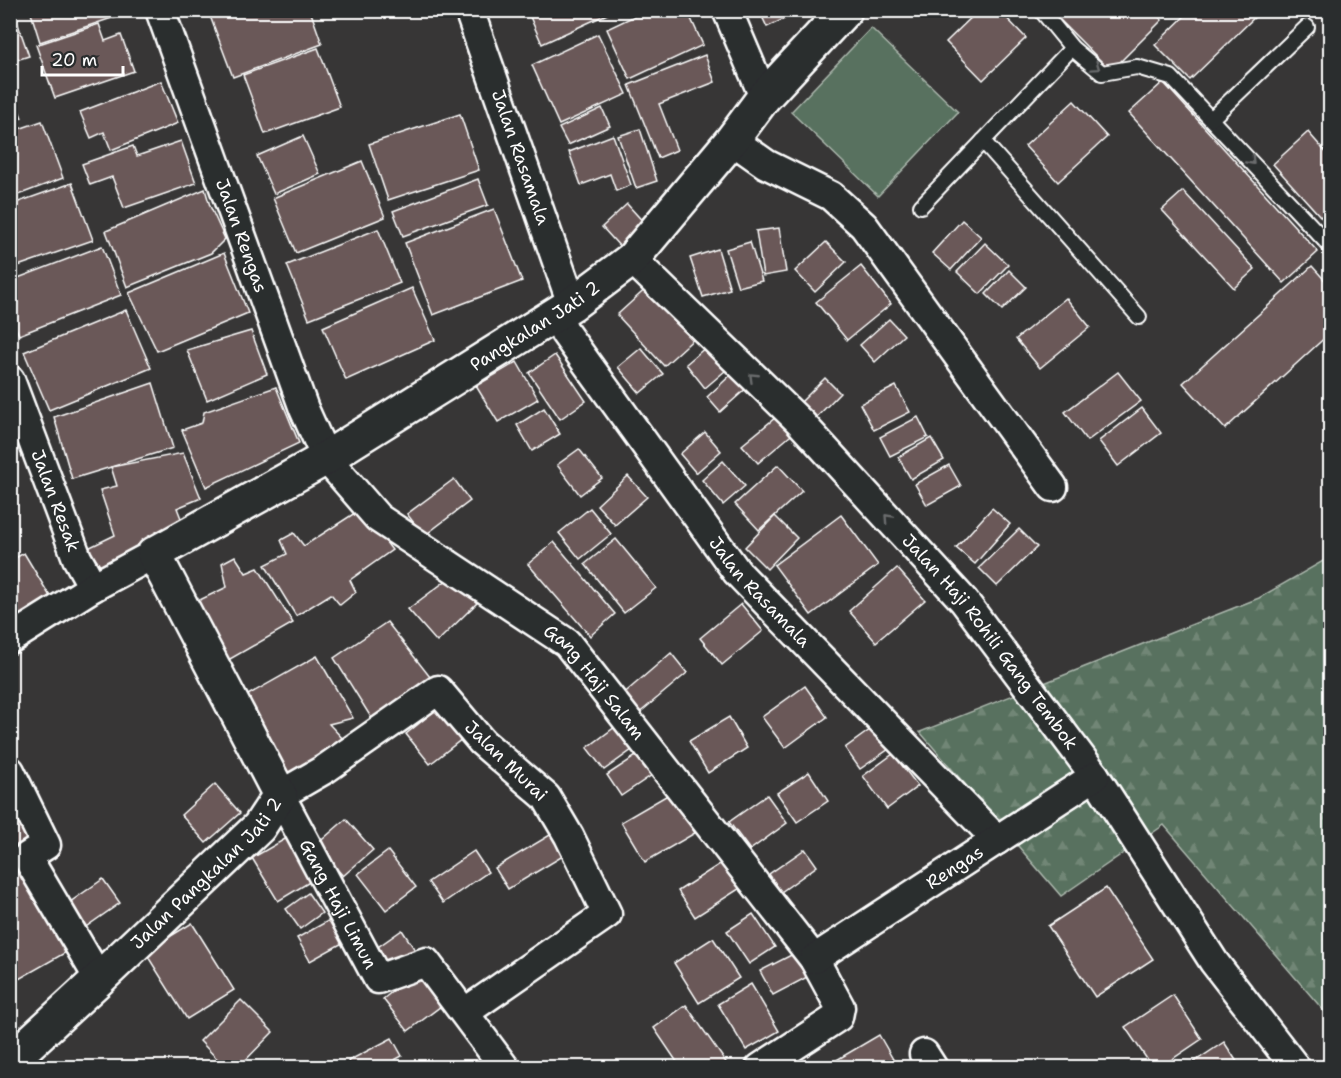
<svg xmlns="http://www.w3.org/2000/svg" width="1341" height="1078" font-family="'Shantell Sans',sans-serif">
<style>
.forest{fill:url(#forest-firs);stroke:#acb8ae;stroke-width:1.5}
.pitch{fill:#58715e;stroke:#acb8ae;stroke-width:1.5}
.building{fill:#6b5958;stroke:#fff;stroke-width:1.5}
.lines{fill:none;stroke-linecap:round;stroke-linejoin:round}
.service-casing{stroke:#fff;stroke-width:18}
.minor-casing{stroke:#fff;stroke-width:33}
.tertiary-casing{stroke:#fff;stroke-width:38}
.service{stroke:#2a2d2e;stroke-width:14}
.minor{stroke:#2a2d2e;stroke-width:28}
.tertiary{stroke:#2a2d2e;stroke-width:33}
.oneway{stroke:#6a6c6d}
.labels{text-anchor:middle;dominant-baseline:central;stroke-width:5;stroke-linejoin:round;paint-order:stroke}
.street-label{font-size:18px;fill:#fff;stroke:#2a2d2e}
</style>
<defs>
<pattern id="forest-firs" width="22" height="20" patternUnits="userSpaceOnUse" patternTransform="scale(1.5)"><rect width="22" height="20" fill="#58715e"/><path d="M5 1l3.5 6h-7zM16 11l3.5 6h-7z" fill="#718676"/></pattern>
</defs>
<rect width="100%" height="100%" fill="#373636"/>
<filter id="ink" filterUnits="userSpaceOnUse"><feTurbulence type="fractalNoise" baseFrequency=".0167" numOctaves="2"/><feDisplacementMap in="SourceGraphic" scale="12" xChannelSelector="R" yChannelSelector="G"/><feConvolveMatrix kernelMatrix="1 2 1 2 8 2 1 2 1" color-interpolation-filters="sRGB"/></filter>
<g filter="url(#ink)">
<path class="forest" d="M1330,557V1018L1164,825L1061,896L920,732L1259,598Z"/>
<path class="pitch" d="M871,28L958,112L878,196L791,112Z"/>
<g class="building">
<path d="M10,10H13L29,56L10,62Z"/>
<path d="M30,10H130V12L40,42Z"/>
<path d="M225,10H310L322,44L233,77L210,16Z"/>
<path d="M527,10H616L542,44Z"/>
<path d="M647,10H687L703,45L630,79L607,29Z"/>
<path d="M759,10H803L767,27Z"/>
<path d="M979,10H999L1026,38L983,80L946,42Z"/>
<path d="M1050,10H1152L1162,20L1111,71Z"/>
<path d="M1191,10H1262L1190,80L1155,45Z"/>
<path d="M99,24L105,41L121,35L134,71L55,98L36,45Z"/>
<path d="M598,34L627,94L559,125L532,65Z"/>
<path d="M318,48L340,107L265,134L243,75Z"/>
<path d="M705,55L715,82L659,104L677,150L658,158L629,85Z"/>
<path d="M161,81L178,123L111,150L104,132L91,138L80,112Z"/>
<path d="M1163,82L1318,252L1284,283L1129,113Z"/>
<path d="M10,87L22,118L10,122Z"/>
<path d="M1074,101L1107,137L1058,182L1025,146Z"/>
<path d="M602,108L610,126L568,145L559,128Z"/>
<path d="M460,114L479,170L388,200L369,144Z"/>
<path d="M42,121L63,178L10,198V132Z"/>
<path d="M640,129L657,181L636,188L618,136Z"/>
<path d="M1308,132L1330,157V227L1273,164Z"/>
<path d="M613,135L631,185L616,191L610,174L581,185L569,152Z"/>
<path d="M303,136L320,174L274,194L257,156Z"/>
<path d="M181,141L196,183L124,208L112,177L90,185L82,164L133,146L137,156Z"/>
<path d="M362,161L385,217L296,253L273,198Z"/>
<path d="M478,179L488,205L403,236L393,211Z"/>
<path d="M72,183L93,240L15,267L10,254V205Z"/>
<path d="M205,189L210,206L225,239L211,253L127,287L106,231Z"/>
<path d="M1183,191L1255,269L1234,288L1162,210Z"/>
<path d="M627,204L647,226L622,249L602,227Z"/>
<path d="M494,209L522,281L433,315L405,243Z"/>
<path d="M962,220L981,237L951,270L932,253Z"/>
<path d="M779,228L786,272L763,276L756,231Z"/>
<path d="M378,229L400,283L309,319L287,265Z"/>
<path d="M750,242L762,281L738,287L726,249Z"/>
<path d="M826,242L846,262L815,292L795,271Z"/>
<path d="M985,243L1008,265L980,294L957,272Z"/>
<path d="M102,246L121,295L19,335L10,314V281Z"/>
<path d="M718,249L730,289L703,297L690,258Z"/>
<path d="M224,253L248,313L157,351L129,293Z"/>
<path d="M861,266L891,304L847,340L816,302Z"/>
<path d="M1312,266L1330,286V333L1225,429L1183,383Z"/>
<path d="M1009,270L1026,287L1002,310L986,294Z"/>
<path d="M651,284L697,336L664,366L617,315Z"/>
<path d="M412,288L435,340L346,380L323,327Z"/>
<path d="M1066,298L1090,327L1040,368L1016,339Z"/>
<path d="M126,310L151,368L49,410L24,352Z"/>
<path d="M889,319L904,335L875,362L860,345Z"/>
<path d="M251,331L267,374L207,400L187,350Z"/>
<path d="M713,341L732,365L705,388L686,364Z"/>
<path d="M641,348L663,374L640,393L618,367Z"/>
<path d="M555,355L586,401L560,419L529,373Z"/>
<path d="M517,362L538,399L498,422L476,386Z"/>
<path d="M735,371L749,386L720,412L707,397Z"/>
<path d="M1118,372L1141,401L1087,441L1065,412Z"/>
<path d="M825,378L840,393L809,425L794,409Z"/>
<path d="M153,383L173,448L72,479L54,417Z"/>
<path d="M896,386L910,412L874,430L860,404Z"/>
<path d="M276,387L299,443L206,487L182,430L202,423L204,412Z"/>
<path d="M544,408L560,434L532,451L517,425Z"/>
<path d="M1142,408L1161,433L1118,466L1099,441Z"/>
<path d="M781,413L796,431L758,463L742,445Z"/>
<path d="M918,417L928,437L890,456L880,437Z"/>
<path d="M705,432L721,451L696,473L680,454Z"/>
<path d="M931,438L944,460L911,479L898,457Z"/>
<path d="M579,449L602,478L580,495L557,465Z"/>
<path d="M183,453L201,498L177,508L184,526L105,573L88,548L115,535L100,490L117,486L111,467Z"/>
<path d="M723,461L745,486L723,505L702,480Z"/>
<path d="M778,465L802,491L759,530L735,504Z"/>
<path d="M949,465L961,486L927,505L915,484Z"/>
<path d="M628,476L647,497L615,525L597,505Z"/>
<path d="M454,479L470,501L424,536L407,514Z"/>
<path d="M590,508L611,534L580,559L559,533Z"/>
<path d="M992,508L1010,524L975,564L956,548Z"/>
<path d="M361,509L392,550L350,580L356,592L340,605L331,594L296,616L265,565L287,554L281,540L294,533L304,546Z"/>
<path d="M841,515L878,565L811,615L774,565Z"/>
<path d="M775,516L797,538L767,569L745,547Z"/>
<path d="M1019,529L1037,547L997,586L979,568Z"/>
<path d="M616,539L656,588L624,613L585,564Z"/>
<path d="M554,542L615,614L590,636L528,564Z"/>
<path d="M24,553L51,598L10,621V561Z"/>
<path d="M235,556L246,573L258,568L293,623L223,663L187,606L227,587L222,563Z"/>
<path d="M897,568L925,600L876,642L849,611Z"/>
<path d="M451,577L477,603L437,642L408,609Z"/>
<path d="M741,604L763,631L722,665L700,638Z"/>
<path d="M387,622L434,682L372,719L334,658Z"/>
<path d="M671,653L687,673L637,715L621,696Z"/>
<path d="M317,656L353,718L329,724L343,739L285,779L239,700Z"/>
<path d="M805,686L827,717L785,748L762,717Z"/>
<path d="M443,704L467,735L430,764L406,734Z"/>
<path d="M729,717L747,748L708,773L689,741Z"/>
<path d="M619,724L636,747L604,770L587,748Z"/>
<path d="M874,727L889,749L860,769L845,748Z"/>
<path d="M639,754L652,775L621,796L607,775Z"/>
<path d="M893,754L918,786L887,809L863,776Z"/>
<path d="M809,772L828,801L797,822L777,793Z"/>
<path d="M215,784L240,813L206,843L181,815Z"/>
<path d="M671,793L695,833L645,862L621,822Z"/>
<path d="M767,795L787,823L750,850L729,822Z"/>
<path d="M10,806L28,840L10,849Z"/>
<path d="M346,819L373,850L343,876L316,845Z"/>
<path d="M555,832L568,853L508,889L495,868Z"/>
<path d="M292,835L318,877L278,901L252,858Z"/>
<path d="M805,849L817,866L781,892L769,874Z"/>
<path d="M388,851L416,887L386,910L358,874Z"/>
<path d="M474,851L488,872L443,903L428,882Z"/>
<path d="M726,860L742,887L695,917L678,891Z"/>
<path d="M21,865L70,950L10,984V872Z"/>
<path d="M103,879L120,903L80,931L63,907Z"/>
<path d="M1106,888L1153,959L1095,997L1048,926Z"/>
<path d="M308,893L322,913L300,929L286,909Z"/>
<path d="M753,914L775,947L749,964L727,931Z"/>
<path d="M335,917L348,940L310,961L297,938Z"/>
<path d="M192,923L234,990L187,1019L145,952Z"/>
<path d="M402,930L417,953L390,971L375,949Z"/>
<path d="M713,938L739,978L699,1003L674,963Z"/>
<path d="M801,950L813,974L773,995L760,971Z"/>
<path d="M423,967L449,1000L408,1031L383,999Z"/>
<path d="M751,984L779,1031L746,1050L718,1004Z"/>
<path d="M1173,995L1202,1039L1159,1068H1153L1125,1027Z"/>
<path d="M241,1000L273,1032L238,1068H226L200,1041Z"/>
<path d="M686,1005L730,1068H681L654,1028Z"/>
<path d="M879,1035L898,1068H823Z"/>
<path d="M392,1038L402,1056L380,1068H352L348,1061Z"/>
<path d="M1224,1042L1241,1068H1185Z"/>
</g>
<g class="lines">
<g class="service-casing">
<g id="service">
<path d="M1041,10L1072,48L1102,73L1137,67L1171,77L1330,246"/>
<path d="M1211,119L1307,27"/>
<path d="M983,141L1139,317"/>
<path d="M921,206L1072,48"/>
</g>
</g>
<g class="minor-casing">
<g id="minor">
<path id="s1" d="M160,10L304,409L326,458L378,518L567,643L814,959L840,1007L838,1017L760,1068"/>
<path id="s2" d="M469,10L572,304"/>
<path d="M727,10L764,97"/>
<path d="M732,140L766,164L831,196L864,226L1053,487"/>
<path id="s3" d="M632,259L800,422L964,601L1095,776L1214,962L1296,1068"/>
<path id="s4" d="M557,314L565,333L737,572L997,840"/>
<path id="s5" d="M10,380L77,558L93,587"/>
<path d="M10,639L93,587L154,554"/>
<path d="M10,771L46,845L27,857L99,979"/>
<path id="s6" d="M814,959L1095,776"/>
<path id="s7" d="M464,1013L607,914L569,836L546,797L482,742L438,690L325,769L280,795L378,979L426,962L505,1068"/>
<path d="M924,1054L933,1068"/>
</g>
</g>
<g class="tertiary-casing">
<g id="tertiary">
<path id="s8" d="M10,1061L99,979L259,827L280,795L154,554L326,458L572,304L632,259L732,140L764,97L845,10"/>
</g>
</g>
<use href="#service" class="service"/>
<use href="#minor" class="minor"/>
<use href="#tertiary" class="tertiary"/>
</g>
<defs><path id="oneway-chevron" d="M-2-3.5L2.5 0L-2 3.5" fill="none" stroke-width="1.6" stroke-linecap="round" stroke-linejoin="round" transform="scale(1.5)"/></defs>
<g class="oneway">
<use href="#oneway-chevron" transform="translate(1096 67) rotate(35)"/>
<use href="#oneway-chevron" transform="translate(1251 161) rotate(47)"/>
<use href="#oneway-chevron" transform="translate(753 377) rotate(-136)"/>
<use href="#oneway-chevron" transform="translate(888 518) rotate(-133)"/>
</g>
</g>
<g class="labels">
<g class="street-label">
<text stroke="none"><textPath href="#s2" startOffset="156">Jalan Rasamala</textPath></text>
<text stroke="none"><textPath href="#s1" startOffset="240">Jalan Rengas</textPath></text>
<text stroke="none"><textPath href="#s8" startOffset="1096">Pangkalan Jati 2</textPath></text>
<text stroke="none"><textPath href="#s5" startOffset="129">Jalan Resak</textPath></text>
<text stroke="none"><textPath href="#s4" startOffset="345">Jalan Rasamala</textPath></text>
<text stroke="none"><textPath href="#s3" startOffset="525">Jalan Haji Rohili Gang Tembok</textPath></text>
<text stroke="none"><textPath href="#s1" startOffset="831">Gang Haji Salam</textPath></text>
<text transform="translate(506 761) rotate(44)">Jalan Murai</text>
<text stroke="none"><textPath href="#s6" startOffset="168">Rengas</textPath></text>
<text stroke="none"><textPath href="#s8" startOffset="272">Jalan Pangkalan Jati 2</textPath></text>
<text stroke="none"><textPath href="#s7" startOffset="772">Gang Haji Limun</textPath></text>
</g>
</g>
<rect width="1341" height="1078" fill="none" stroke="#2a2d2e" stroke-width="36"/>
<rect x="18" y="18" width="1305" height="1042" fill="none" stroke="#fff" stroke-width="2" filter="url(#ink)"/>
<path d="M42 66v9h81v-9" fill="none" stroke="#ffffff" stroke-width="3"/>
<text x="51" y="66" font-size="18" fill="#ffffff" stroke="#2a2d2e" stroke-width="4.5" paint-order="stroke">20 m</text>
</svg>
